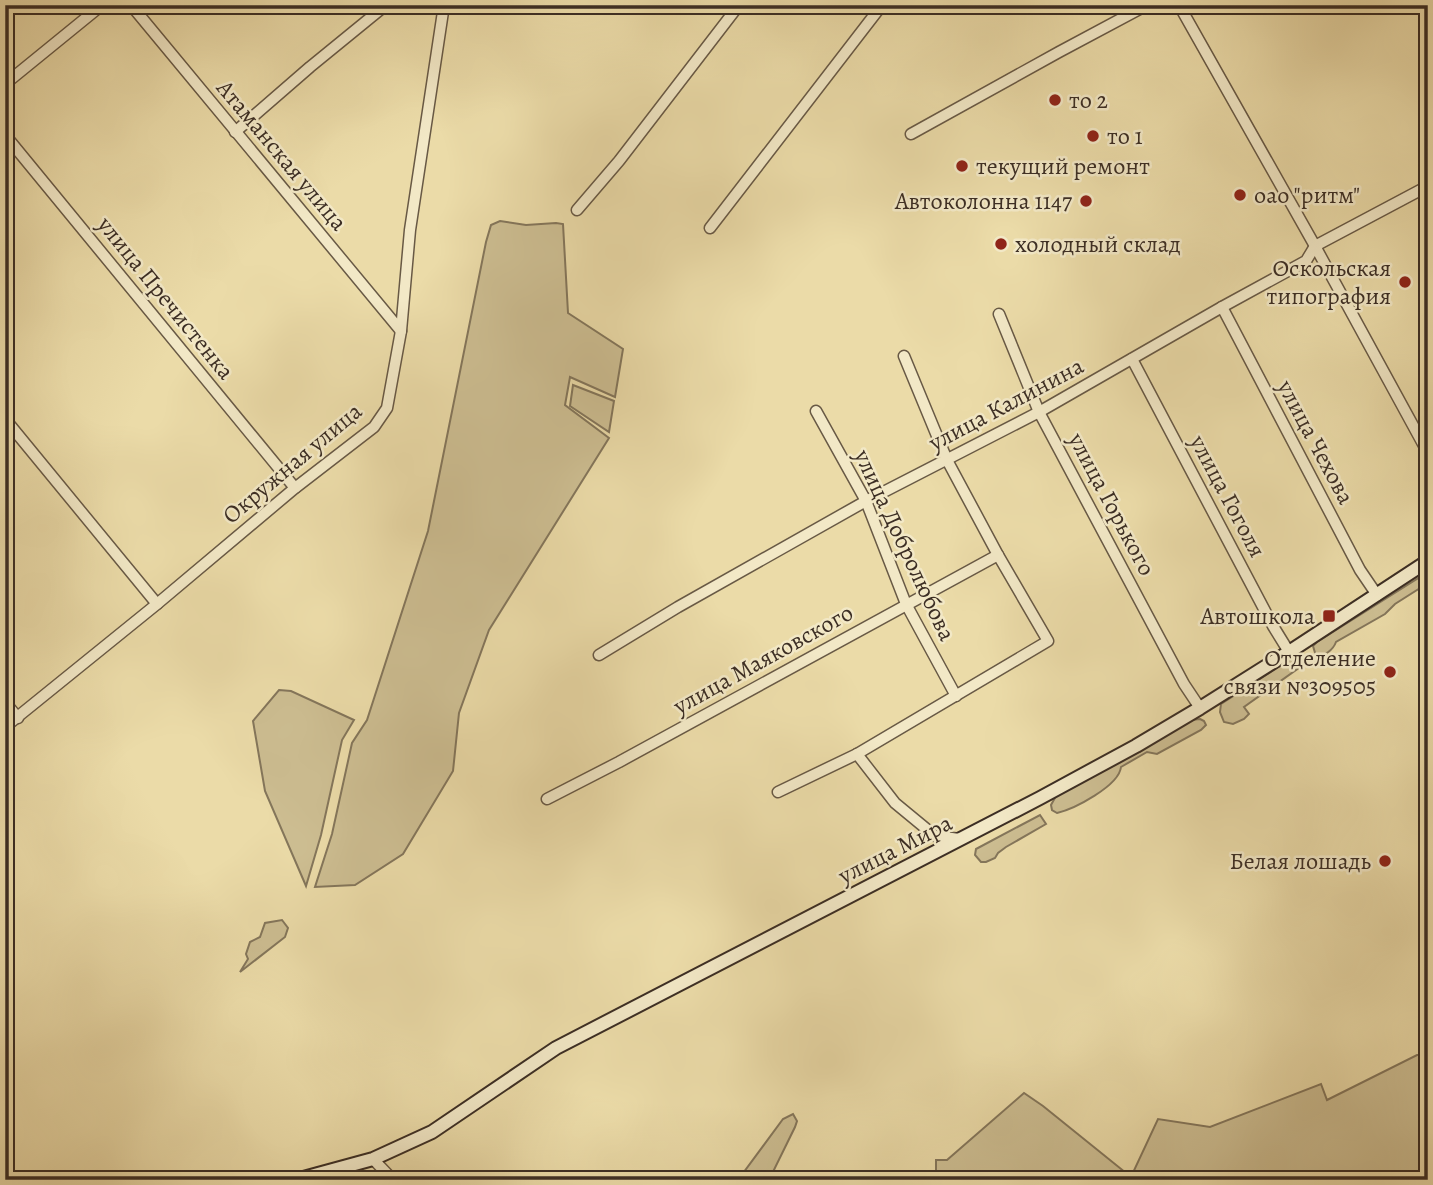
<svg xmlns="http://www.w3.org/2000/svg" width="1433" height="1185" font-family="Alegreya,serif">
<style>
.green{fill:#cdbe92;stroke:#84765b;stroke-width:2}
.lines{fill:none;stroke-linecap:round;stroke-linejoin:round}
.minor-casing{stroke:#685945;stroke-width:13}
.secondary-casing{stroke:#3c2e24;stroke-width:16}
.minor{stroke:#f2e8c6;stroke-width:10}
.secondary{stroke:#f2e8c6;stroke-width:12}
.poi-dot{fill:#8f2418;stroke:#f2e8c6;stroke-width:2.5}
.labels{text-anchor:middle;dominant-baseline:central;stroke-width:5;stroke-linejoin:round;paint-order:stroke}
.poi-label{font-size:24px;fill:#3c2e24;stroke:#f2e8c6;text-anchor:start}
.street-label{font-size:24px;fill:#3c2e24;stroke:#f2e8c6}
</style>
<rect width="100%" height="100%" fill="#ebdba8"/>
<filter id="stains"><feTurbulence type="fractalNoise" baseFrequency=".00286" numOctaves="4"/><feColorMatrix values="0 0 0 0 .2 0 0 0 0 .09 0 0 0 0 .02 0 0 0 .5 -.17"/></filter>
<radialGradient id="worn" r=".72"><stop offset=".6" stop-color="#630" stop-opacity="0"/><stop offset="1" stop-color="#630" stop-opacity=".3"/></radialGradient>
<g class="green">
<path d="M500,221L526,225L556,223L563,224L568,313L623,349L615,397L570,377L565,405L609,438L489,630L459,713L453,771L403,854L355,885L315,887L332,834L352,743L367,720L428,531L486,242L491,225Z"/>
<path d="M573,385L614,401L609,432L570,406Z"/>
<path d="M1428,572V583L1395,604L1385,614L1336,642C1333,650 1325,656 1316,656L1313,646L1317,642Z"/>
<path d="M1300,653L1305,661L1303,665L1244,707L1249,714L1244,719L1233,724L1224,722L1220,712L1221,704Z"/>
<path d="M279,690L291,691L354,720L342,740L321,835L306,886L265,791L253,721Z"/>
<path d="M1200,719L1204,721L1206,725L1201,730L1157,754L1147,752L1121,767C1119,786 1074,809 1057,813L1052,810L1051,805L1056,796L1191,720Z"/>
<path d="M1040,815L1046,824L1006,847L998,853L995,858L986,862H981L975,855L976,849Z"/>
<path d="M282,920L288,928L285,937L240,972L248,959L246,954L250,942L260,937L265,923Z"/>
<path d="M1417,1055H1428V1180H936V1160H947L1024,1093L1043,1106L1131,1177L1158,1119L1210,1127L1321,1084L1327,1100Z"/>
<path d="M793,1114L797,1121L795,1127L769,1180H738L783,1119Z"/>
</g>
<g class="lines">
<g class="minor-casing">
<g id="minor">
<path d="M131,5L401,331"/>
<path d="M1179,5L1315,246L1428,453"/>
<path d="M5,84L102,5"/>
<path d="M235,132L310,67L386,5"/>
<path d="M911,134L1059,52L1147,5"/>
<path d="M5,135L295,488"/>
<path d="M577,210L619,161L739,5"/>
<path d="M710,228L882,5"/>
<path d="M1222,307L1360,570L1377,595"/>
<path d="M999,314L1039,412L1184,684L1200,708"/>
<path d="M1132,359L1273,626L1289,652"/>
<path d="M816,411L866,501L906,604L956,696"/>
<path d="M5,419L157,604"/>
<path d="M599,655L678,607L866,501L1039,412L1222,307L1306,261L1315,246L1428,186"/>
<path d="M5,702L18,718"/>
<path d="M5,727L157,604L295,488L374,427L387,408L401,331L410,230L444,5"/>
<path d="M857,754L895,803L935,836L960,839"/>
<path d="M778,792L857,754L1048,641L998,555L947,460L904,356"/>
<path d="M547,799L619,762L998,555"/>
<path d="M373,1159L393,1180"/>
</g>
</g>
<g class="secondary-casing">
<path id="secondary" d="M296,1180L373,1159L432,1132L556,1048L1040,798L1136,746L1200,708L1289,652L1428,561"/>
</g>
<use href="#minor" class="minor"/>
<use href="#secondary" class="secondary"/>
</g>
<g class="poi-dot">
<circle cx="1055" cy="100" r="7"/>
<circle cx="1093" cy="136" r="7"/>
<circle cx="962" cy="166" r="7"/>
<circle cx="1240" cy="195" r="7"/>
<circle cx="1086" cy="201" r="7"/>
<circle cx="1001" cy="244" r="7"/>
<circle cx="1405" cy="282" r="7"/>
<rect x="1322" y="609" width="14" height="14" rx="3.5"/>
<circle cx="1390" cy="672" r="7"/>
<circle cx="1385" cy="861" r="7"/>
</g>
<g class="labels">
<g class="poi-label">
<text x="1069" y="100">то 2</text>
<text x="1107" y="136">то 1</text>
<text x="976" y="166">текущий ремонт</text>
<text x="1254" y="195">оао "ритм"</text>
<text x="1072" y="201" text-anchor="end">Автоколонна 1147</text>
<text x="1015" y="244">холодный склад</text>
<text x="1391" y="268" text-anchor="end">Оскольская<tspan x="1391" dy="28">типография</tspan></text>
<text x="1315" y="616" text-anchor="end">Автошкола</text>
<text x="1376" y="658" text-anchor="end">Отделение<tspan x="1376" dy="28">связи №309505</tspan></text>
<text x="1371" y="861" text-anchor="end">Белая лошадь</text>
</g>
<g class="street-label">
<text transform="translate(282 155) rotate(50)">Атаманская улица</text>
<text transform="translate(166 298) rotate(51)">улица Пречистенка</text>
<text transform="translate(1006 404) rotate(-28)">улица Калинина</text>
<text transform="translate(1316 442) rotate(62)">улица Чехова</text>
<text transform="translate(292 463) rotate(-40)">Окружная улица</text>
<text transform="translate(1228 496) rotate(62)">улица Гоголя</text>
<text transform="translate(1112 504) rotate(62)">улица Горького</text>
<text transform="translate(905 545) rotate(65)">улица Добролюбова</text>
<text transform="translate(763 659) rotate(-29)">улица Маяковского</text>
<text transform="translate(895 849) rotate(-27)">улица Мира</text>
</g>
</g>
<rect width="1433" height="1185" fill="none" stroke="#ebdba8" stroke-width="28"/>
<rect x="7" y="7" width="1419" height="1171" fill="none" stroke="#3c2e24" stroke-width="3.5"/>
<rect x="14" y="14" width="1405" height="1157" fill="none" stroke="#3c2e24" stroke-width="2"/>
<rect width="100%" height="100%" filter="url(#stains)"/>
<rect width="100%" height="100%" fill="url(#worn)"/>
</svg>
